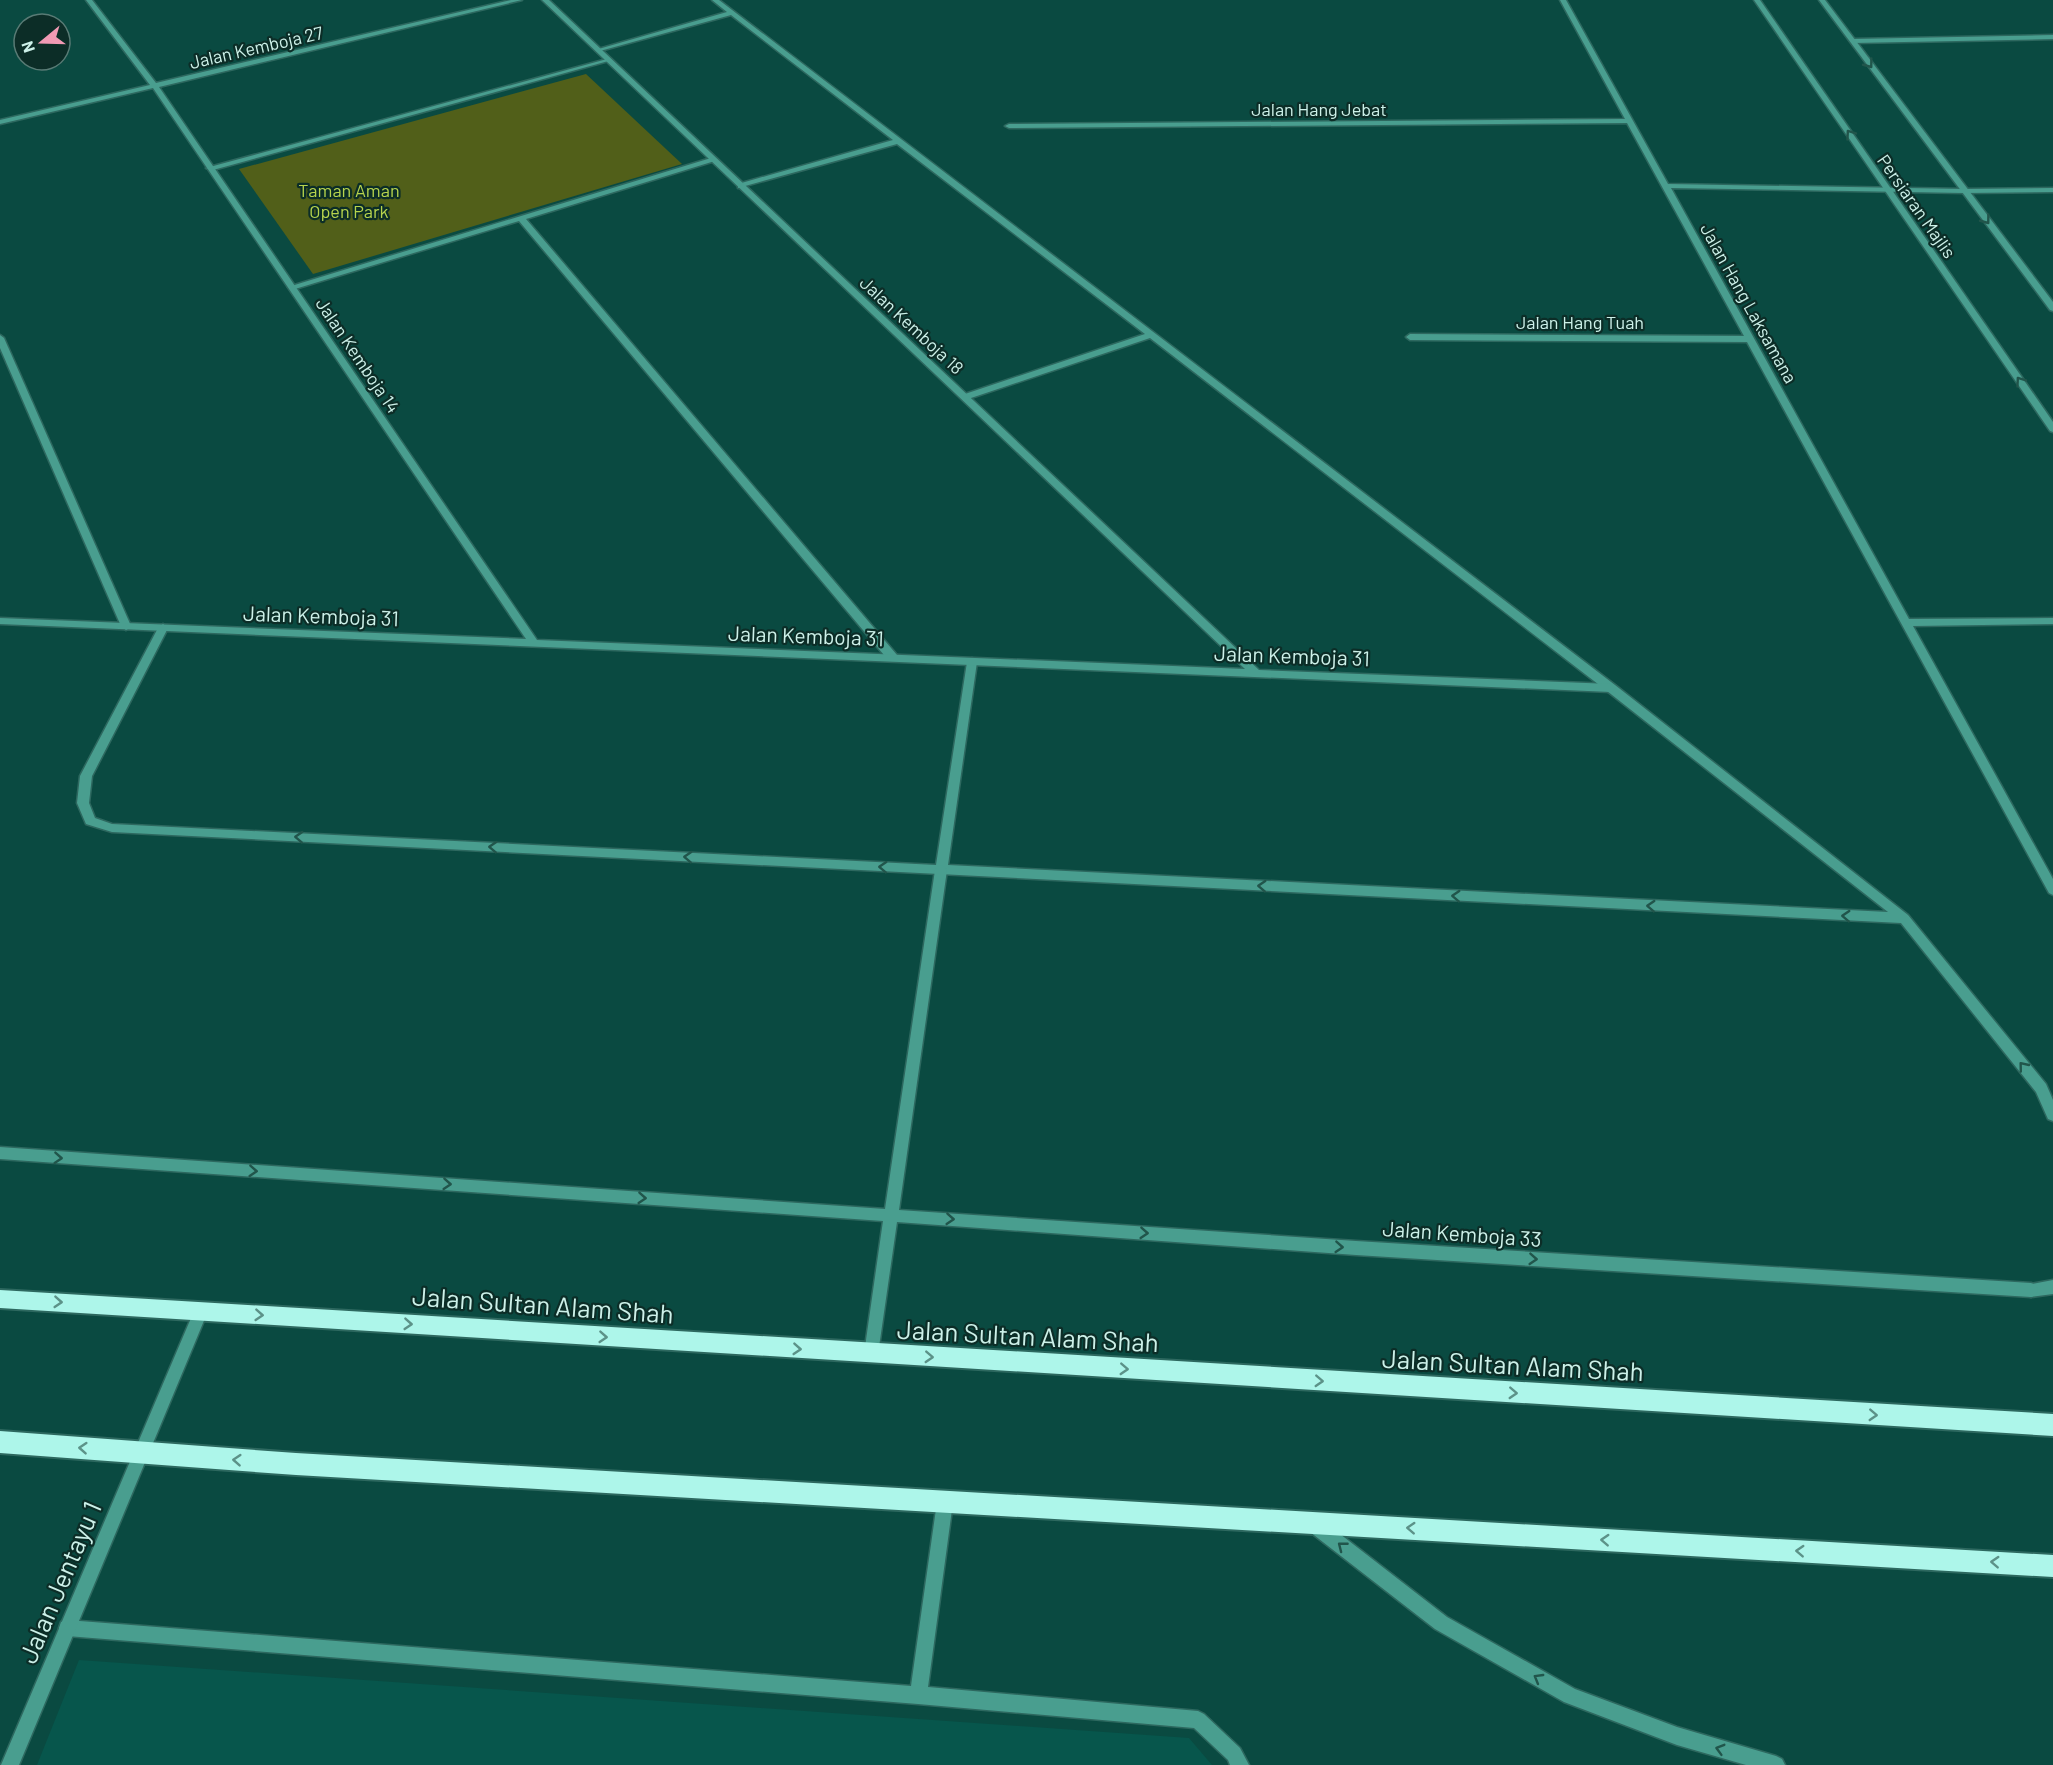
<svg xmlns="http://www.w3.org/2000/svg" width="2053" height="1765" font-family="Barlow,sans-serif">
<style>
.built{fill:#07564c}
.green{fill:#515f19}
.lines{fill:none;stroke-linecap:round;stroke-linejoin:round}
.service-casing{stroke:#2d685f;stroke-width:3}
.minor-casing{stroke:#2d685f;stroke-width:3}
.tertiary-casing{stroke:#2d685f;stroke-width:3}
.trunk-casing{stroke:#2d685f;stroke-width:4}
.service{fill:#499e8f;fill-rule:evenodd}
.minor{fill:#499e8f;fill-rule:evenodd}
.tertiary{fill:#499e8f;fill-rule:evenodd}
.trunk{fill:#adf6ea;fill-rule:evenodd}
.oneway{stroke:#21554b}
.oneway2{stroke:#5c9288}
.labels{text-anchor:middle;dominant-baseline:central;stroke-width:4.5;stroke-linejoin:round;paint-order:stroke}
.far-street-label{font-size:18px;fill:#cdf1e9;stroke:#0c2d27}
.far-park-label{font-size:18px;fill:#b7d44d;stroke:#0c2d27}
.street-label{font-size:21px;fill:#cdf1e9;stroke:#0c2d27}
.near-street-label{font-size:26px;fill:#cdf1e9;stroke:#0c2d27}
</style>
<rect width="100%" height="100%" fill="#0a4a41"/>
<path class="built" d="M79,1660L1189,1738L1212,1765H37Z"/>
<path class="green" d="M586,74L682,164L313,274L239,169Z"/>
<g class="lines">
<g class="service-casing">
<g id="service">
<path d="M712,0H719L1615,685L1908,915L2046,1084L2053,1100V1121L2048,1119L2036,1092L1901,923L112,832L86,824L77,803L80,776L158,628L163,624L168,628L92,776L89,803L95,818L112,824L936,865L967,662L972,658L977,662L948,865L1888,912L1607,691L1150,338L968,399H962V395L1145,334L897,144L738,188V184L893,140L731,15L600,51L595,50L727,12Z"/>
<path d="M2053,35V39L1853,43L1850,41L1853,39Z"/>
<path d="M607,59L612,60L213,170L206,168Z"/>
<path d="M711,158L718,160L526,219L897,655L898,658L897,661H889L519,221L295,289L288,287Z"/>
<path d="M2053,188V192L1964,193L1960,191L1964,189Z"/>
<path d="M0,335L4,338L131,626L130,628L126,630L121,626L0,348Z"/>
<path d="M2053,1280V1294L2031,1297L2026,1295L2024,1290L2026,1285Z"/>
<path d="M945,1494L951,1496L953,1502L928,1687L1198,1711L1204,1714L1240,1748L1249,1765H1230L1228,1760L1194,1728L918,1704L67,1636L61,1634L59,1628L61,1622L67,1620L911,1686L937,1502L939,1496Z"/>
<path d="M1316,1518L1322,1520L1447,1617L1575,1689L1677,1727L1776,1756L1782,1759L1785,1765H1746L1677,1745L1564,1702L1435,1629L1310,1532L1308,1526L1310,1520Z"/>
</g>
</g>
<g class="minor-casing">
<g id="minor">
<path d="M86,0H92L156,83L511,0H522L159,87L537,640L1245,669L542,0H549L1259,670L1611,684L1616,688L1611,692L0,624V618L526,639L153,88L0,124V120L150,85Z"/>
<path d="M1560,0H1566L1668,184L1964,189L1968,191L1964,193L1671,188L1909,619L2053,618V624L1913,626L2053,879V895L2049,893L1747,342L1410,340L1406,337L1410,334L1744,336L1627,123L1009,128L1005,126L1009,124L1625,119Z"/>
<path d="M941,865L945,867L947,870L899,1210L1356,1241L2031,1283L2036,1285L2038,1290L2036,1295L2031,1297L1356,1255L897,1222L878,1354L876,1359L871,1361L866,1359L864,1354L883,1221L0,1159V1147L885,1209L935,870L937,867Z"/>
<path d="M201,1304L206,1306L208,1311L19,1765H1L194,1311L196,1306Z"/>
</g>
</g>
<g class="tertiary-casing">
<g id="tertiary">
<path d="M1754,0H1760L2053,422V432L2050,431Z"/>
<path d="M1819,0H1825L2053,302V311L2050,310Z"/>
</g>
</g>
<g class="trunk-casing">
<g id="trunk">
<path d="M0,1290L2053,1414V1436L0,1308Z"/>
<path d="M0,1431L296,1453L2053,1555V1577L296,1475L0,1453Z"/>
</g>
</g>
<use href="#service" class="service"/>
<use href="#minor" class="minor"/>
<use href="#tertiary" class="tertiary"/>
<use href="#trunk" class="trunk"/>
</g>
<defs><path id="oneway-chevron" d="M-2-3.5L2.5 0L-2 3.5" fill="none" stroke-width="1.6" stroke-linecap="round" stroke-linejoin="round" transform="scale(1.5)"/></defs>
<g class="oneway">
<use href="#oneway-chevron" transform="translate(1869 64) rotate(53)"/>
<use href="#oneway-chevron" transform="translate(1850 134) rotate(-125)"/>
<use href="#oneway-chevron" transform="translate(1986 220) rotate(53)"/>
<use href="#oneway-chevron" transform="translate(2020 381) rotate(-125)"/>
<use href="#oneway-chevron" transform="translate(299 837) rotate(-177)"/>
<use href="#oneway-chevron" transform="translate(493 847) rotate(-177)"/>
<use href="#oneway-chevron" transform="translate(688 857) rotate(-177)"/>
<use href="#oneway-chevron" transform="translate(883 867) rotate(-177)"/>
<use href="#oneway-chevron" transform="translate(1262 886) rotate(-177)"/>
<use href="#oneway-chevron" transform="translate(1456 896) rotate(-177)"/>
<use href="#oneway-chevron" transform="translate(1651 906) rotate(-177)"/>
<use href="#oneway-chevron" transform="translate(1846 916) rotate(-177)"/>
<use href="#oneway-chevron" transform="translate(2023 1066) rotate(-129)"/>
<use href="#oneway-chevron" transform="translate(58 1158) rotate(4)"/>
<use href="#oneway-chevron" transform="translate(253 1171) rotate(4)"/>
<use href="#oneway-chevron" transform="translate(447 1184) rotate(4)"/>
<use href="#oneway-chevron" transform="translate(642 1198) rotate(4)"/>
<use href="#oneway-chevron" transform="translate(950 1219) rotate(4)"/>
<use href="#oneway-chevron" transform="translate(1144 1233) rotate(4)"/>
<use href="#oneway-chevron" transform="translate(1339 1247) rotate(4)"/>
<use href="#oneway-chevron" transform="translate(1533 1259) rotate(4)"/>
<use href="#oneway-chevron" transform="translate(1342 1546) rotate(-142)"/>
<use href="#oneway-chevron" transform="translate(1538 1678) rotate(-150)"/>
<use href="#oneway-chevron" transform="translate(1720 1749) rotate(-164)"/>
</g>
<g class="oneway2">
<use href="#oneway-chevron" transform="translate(58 1302) rotate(4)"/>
<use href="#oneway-chevron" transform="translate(259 1315) rotate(4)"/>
<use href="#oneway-chevron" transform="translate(408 1324) rotate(4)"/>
<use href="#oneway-chevron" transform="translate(603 1337) rotate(4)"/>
<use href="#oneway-chevron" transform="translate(797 1349) rotate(4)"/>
<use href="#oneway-chevron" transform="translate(929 1357) rotate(3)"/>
<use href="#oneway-chevron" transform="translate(1124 1369) rotate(3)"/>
<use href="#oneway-chevron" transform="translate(1319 1381) rotate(3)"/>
<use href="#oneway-chevron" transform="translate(1513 1393) rotate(3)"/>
<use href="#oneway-chevron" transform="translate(1873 1415) rotate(3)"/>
<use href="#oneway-chevron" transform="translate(83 1448) rotate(-176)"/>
<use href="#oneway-chevron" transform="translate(237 1460) rotate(-176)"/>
<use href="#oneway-chevron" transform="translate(1411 1528) rotate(-177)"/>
<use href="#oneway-chevron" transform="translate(1605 1540) rotate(-177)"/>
<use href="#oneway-chevron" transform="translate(1800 1551) rotate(-177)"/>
<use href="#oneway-chevron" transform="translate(1995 1562) rotate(-177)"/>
</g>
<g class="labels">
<g class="far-street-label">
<text transform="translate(256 47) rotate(-13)">Jalan Kemboja 27</text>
<text x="1319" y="109">Jalan Hang Jebat</text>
<text transform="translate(1917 206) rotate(55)">Persiaran Majlis</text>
<text transform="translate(1749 303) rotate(61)">Jalan Hang Laksamana</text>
<text x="1580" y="322">Jalan Hang Tuah</text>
<text transform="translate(912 325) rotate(43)">Jalan Kemboja 18</text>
<text transform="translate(358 355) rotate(56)">Jalan Kemboja 14</text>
</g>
<g class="far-park-label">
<text x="349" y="190">Taman Aman<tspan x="349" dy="21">Open Park</tspan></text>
</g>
<g class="street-label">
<text transform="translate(321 615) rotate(2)">Jalan Kemboja 31</text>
<text transform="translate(806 635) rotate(2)">Jalan Kemboja 31</text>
<text transform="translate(1292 655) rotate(2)">Jalan Kemboja 31</text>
<text transform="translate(1462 1233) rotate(4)">Jalan Kemboja 33</text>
</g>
<g class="near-street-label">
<text transform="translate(543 1304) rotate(4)">Jalan Sultan Alam Shah</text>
<text transform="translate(1028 1335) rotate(3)">Jalan Sultan Alam Shah</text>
<text transform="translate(1513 1364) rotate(3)">Jalan Sultan Alam Shah</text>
<text transform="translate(59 1582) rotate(-67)">Jalan Jentayu 1</text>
</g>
</g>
<g transform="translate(42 42) rotate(251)"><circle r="28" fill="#0c2d27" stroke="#597b75" stroke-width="1.5"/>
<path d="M0-4.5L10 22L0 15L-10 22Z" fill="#f19ab4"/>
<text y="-9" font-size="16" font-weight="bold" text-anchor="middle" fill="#cdf1e9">N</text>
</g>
</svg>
